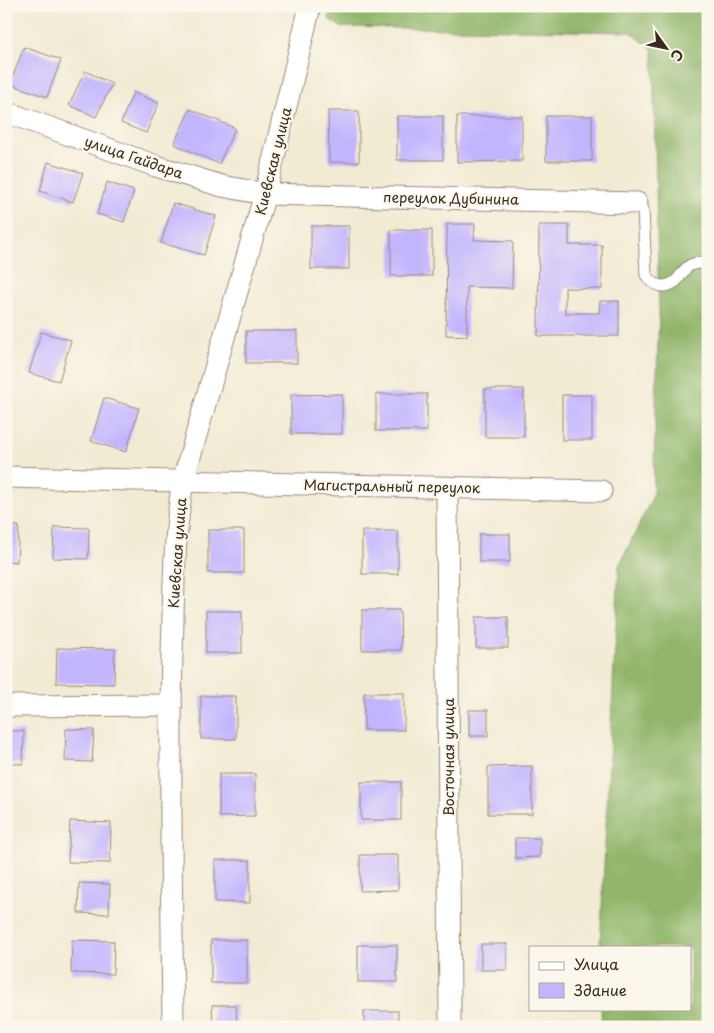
<svg xmlns="http://www.w3.org/2000/svg" width="714" height="1033" font-family="'Playpen Sans',sans-serif">
<style>
.forest{fill:#91b66a;stroke:#667044}
.building{fill:#c2b5fe}
.lines{fill:none;stroke-linecap:round;stroke-linejoin:round}
.lane-casing{stroke:#968a79;stroke-width:13}
.street-casing{stroke:#968a79;stroke-width:23}
.lane{stroke:#fff;stroke-width:11}
.street{stroke:#fff;stroke-width:21}
.labels{text-anchor:middle;dominant-baseline:central;stroke-width:4.5;stroke-linejoin:round;paint-order:stroke}
.street-label{font-size:14px;fill:#3b2a1e;stroke:#fbf7ec}
</style>
<rect width="100%" height="100%" fill="#fbf7ec"/>
<filter id="ink" filterUnits="userSpaceOnUse"><feTurbulence type="fractalNoise" baseFrequency=".02" numOctaves="2"/><feDisplacementMap in="SourceGraphic" scale="10" xChannelSelector="R" yChannelSelector="G"/><feConvolveMatrix kernelMatrix="1 2 1 2 8 2 1 2 1" color-interpolation-filters="sRGB"/></filter>
<filter id="wash" filterUnits="userSpaceOnUse"><feTurbulence type="fractalNoise" baseFrequency=".0096" numOctaves="4" result="noise"/><feDisplacementMap in="SourceGraphic" scale="20" xChannelSelector="R" yChannelSelector="G"/><feGaussianBlur stdDeviation="1.12" result="paint"/><feColorMatrix in="noise" values="0 0 0 0 0 0 0 0 0 0 0 0 0 0 0 0 0 1.4 0 .05"/><feComposite in="paint" operator="in"/></filter>
<g filter="url(#wash)">
<rect width="100%" height="100%" fill="#f2ebd4"/>
<path class="forest" d="M330,6H708V1027H602L601,1009H690V947H600L619,566L653,496L659,313L653,50L631,32L341,27L329,19Z"/>
<g id="blocks">
<g class="building">
<path d="M24,47L61,60L47,97L10,84Z"/>
<path d="M85,71L112,84L96,117L69,105Z"/>
<path d="M133,92L159,103L146,133L121,123Z"/>
<path d="M190,109L235,128L219,164L174,144Z"/>
<path d="M328,111H359V162H329Z"/>
<rect x="397" y="116" width="46" height="44"/>
<path d="M457,116H522V161L457,162Z"/>
<rect x="546" y="116" width="46" height="45"/>
<path d="M48,162L83,173L73,202L40,191Z"/>
<path d="M107,182L134,191L124,222L97,214Z"/>
<path d="M173,203L216,216L204,255L161,243Z"/>
<path d="M447,224H475L474,240L513,241L512,288L467,287V336L446,335Z"/>
<path d="M539,225H569V245H602V289L565,288V313H599L600,301H619V336H538Z"/>
<rect x="311" y="226" width="38" height="43"/>
<rect x="391" y="230" width="41" height="46"/>
<rect x="246" y="331" width="51" height="32"/>
<path d="M41,332L71,340L59,381L29,373Z"/>
<rect x="485" y="389" width="39" height="48"/>
<path d="M342,394V434H291V395Z"/>
<rect x="376" y="394" width="51" height="37"/>
<rect x="562" y="395" width="30" height="45"/>
<path d="M104,398L139,408L126,452L91,441Z"/>
<path d="M6,525L19,526L17,562L6,561Z"/>
<path d="M54,527L89,528L88,559L53,558Z"/>
<rect x="208" y="530" width="36" height="43"/>
<rect x="362" y="531" width="36" height="43"/>
<rect x="479" y="534" width="31" height="28"/>
<path d="M362,610H400L401,650H362Z"/>
<rect x="206" y="611" width="36" height="42"/>
<rect x="476" y="617" width="32" height="31"/>
<path d="M57,648L115,649L114,684L56,683Z"/>
<rect x="364" y="693" width="40" height="37"/>
<rect x="201" y="696" width="35" height="43"/>
<rect x="469" y="710" width="19" height="26"/>
<path d="M66,729L94,730L92,762L65,761Z"/>
<path d="M6,731H24L23,764L6,763Z"/>
<path d="M532,766V814H488V767Z"/>
<path d="M219,774H255V816L219,817Z"/>
<rect x="361" y="782" width="40" height="38"/>
<path d="M70,821L111,823L110,863L68,862Z"/>
<path d="M515,838H540V857L515,858Z"/>
<path d="M360,855H398V890L360,891Z"/>
<path d="M215,860H250V903L215,902Z"/>
<path d="M79,883L110,884L109,914L78,913Z"/>
<path d="M72,940L114,941L113,974L71,973Z"/>
<rect x="211" y="940" width="36" height="43"/>
<rect x="481" y="944" width="26" height="26"/>
<rect x="358" y="945" width="39" height="37"/>
<path d="M212,1005H236L237,1027H213Z"/>
<rect x="364" y="1011" width="34" height="16"/>
<rect x="476" y="1023" width="32" height="4"/>
</g>
</g>
</g>
<g filter="url(#ink)">
<use href="#blocks" fill-opacity="0" stroke="#968a79" stroke-width="1"/>
<g class="lines">
<g class="lane-casing">
<path id="lane" d="M637,203L643,209L646,275C654,286 664,290 676,281C681,276 683,270 689,266C695,262 702,263 708,265"/>
</g>
<g class="street-casing">
<g id="street">
<path d="M6,112L156,166L222,186L265,194L637,203"/>
<path d="M6,477L601,491"/>
<path d="M447,487L450,1027"/>
<path d="M6,706L171,705"/>
<path d="M173,1027C172,903 169,779 172,655C174,597 173,539 183,481L265,194L310,6"/>
</g>
</g>
<use href="#lane" class="lane"/>
<use href="#street" class="street"/>
</g>
</g>
<g class="labels">
<g class="street-label">
<text transform="translate(134 157) rotate(19)">улица Гайдара</text>
<text transform="translate(273 161) rotate(-76)">Киевская улица</text>
<text transform="translate(451 198) rotate(1)">переулок Дубинина</text>
<text transform="translate(392 486) rotate(1)">Магистральный переулок</text>
<text transform="translate(177 553) rotate(-86)">Киевская улица</text>
<text transform="translate(448 757) rotate(-90)">Восточная улица</text>
</g>
</g>
<rect width="714" height="1033" fill="none" stroke="#fbf7ec" stroke-width="25"/>
<rect x="529" y="946" width="162" height="65" fill="#fbf7ec" stroke="#aea59a"/>
<rect x="539" y="962" width="25" height="8" fill="#ffffff" stroke="#aea59a"/>
<text x="574" y="970" font-size="15" fill="#3b2a1e">Улица</text>
<rect x="539" y="983" width="25" height="15" fill="#c2b5fe" stroke="#aea59a"/>
<text x="574" y="996" font-size="15" fill="#3b2a1e">Здание</text>
<g transform="translate(666 48) rotate(123)" stroke="#fbf7ec" stroke-width="4" paint-order="stroke">
<path d="M0-4L9 19L0 12L-9 19Z" fill="#3b2a1e"/>
<text y="-8" font-size="14" font-weight="bold" text-anchor="middle" fill="#3b2a1e">С</text>
</g>
</svg>
